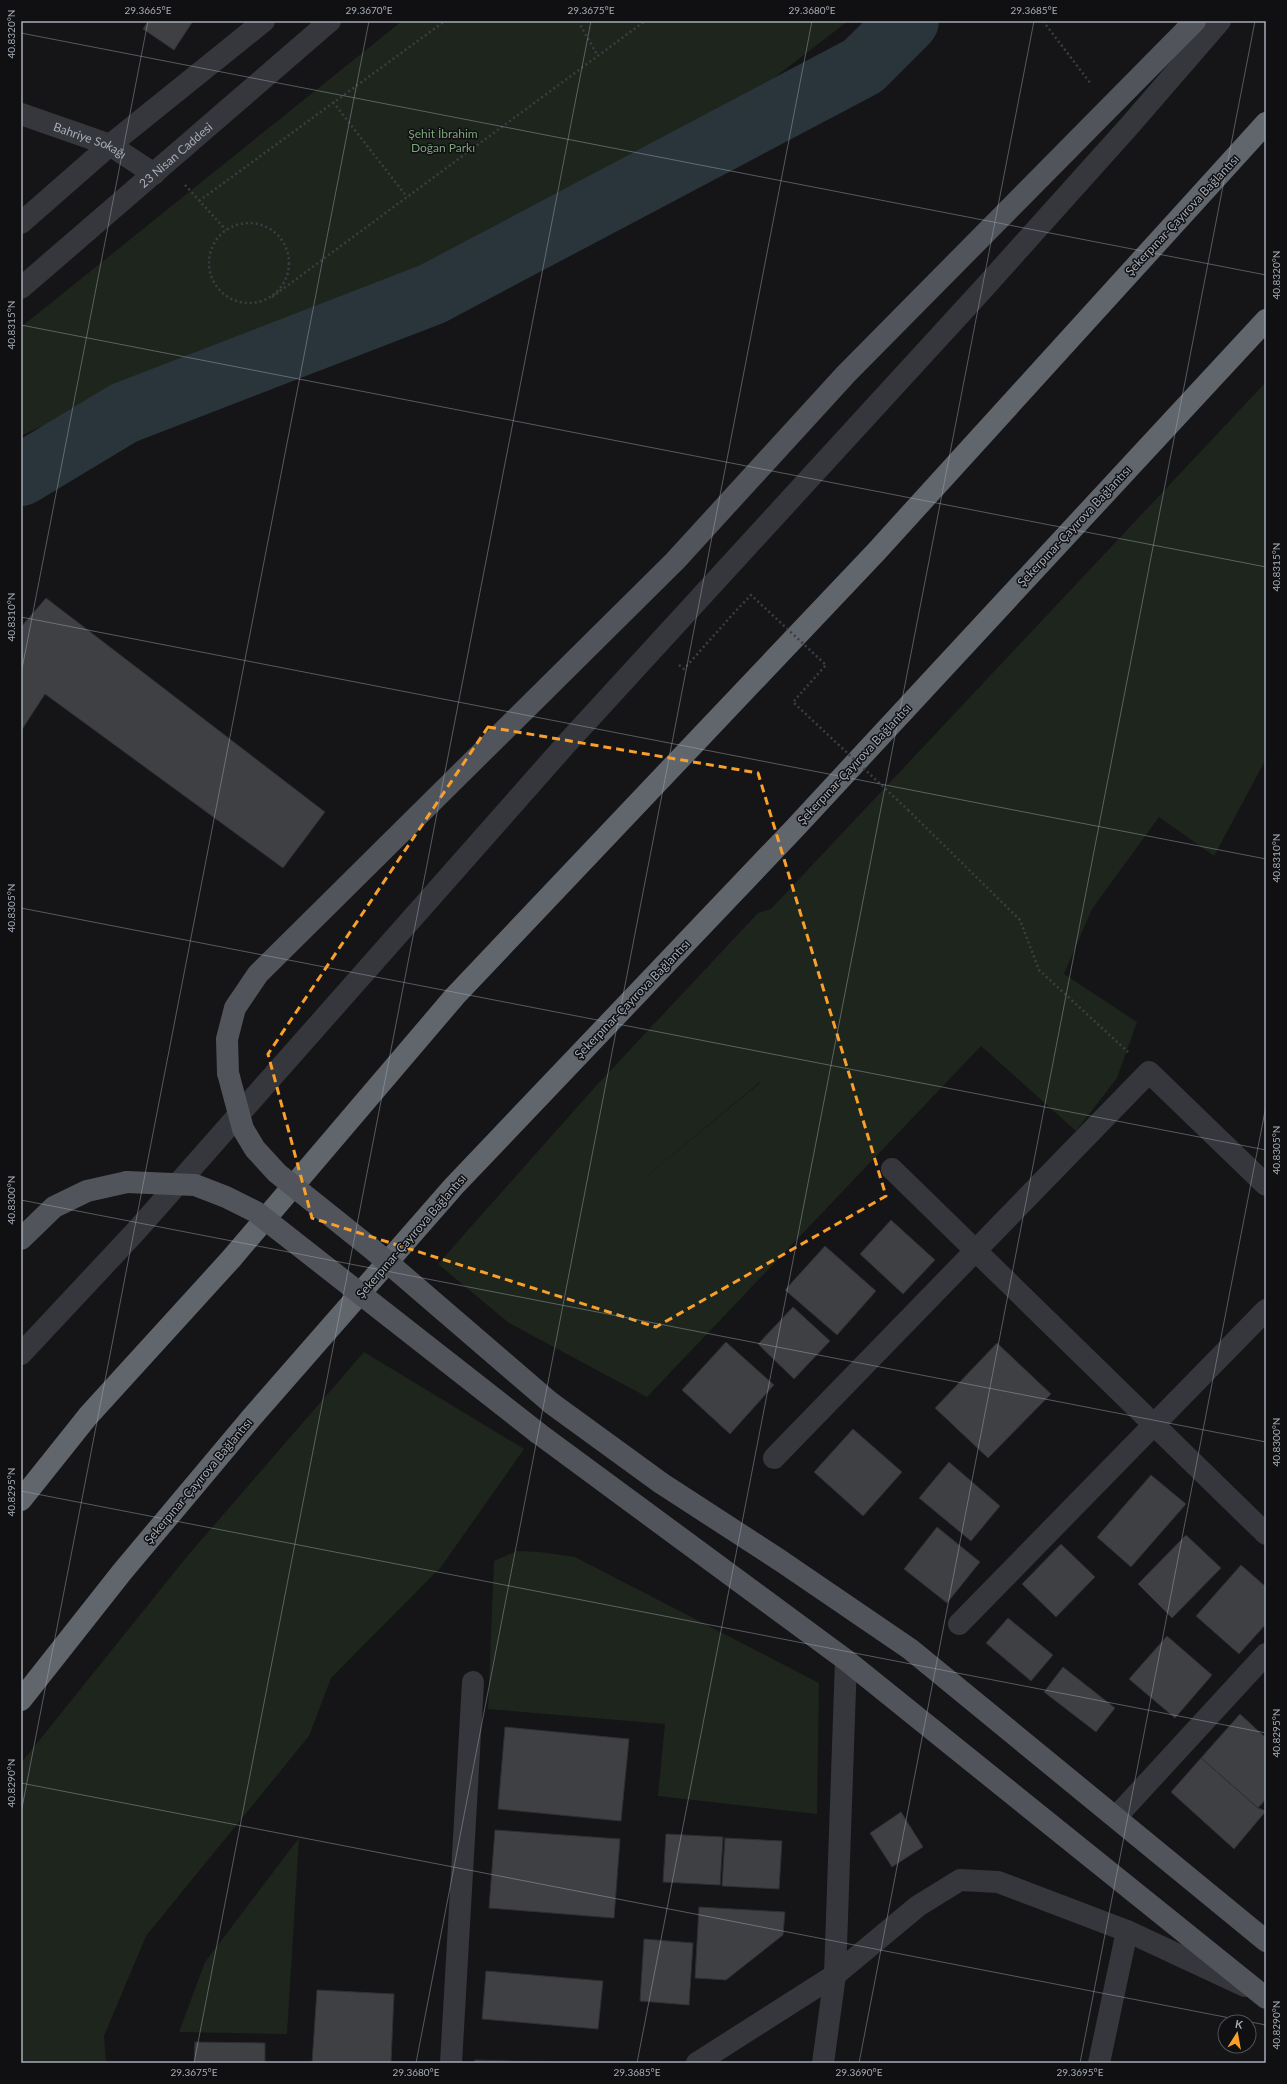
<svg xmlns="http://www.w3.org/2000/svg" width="1287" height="2084" font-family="Lato,sans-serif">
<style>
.green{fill:#1d251d;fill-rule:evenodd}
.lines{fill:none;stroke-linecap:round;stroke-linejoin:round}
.river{stroke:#2a353b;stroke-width:62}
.building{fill:#3f4044;stroke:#2f2f33}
.path{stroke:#3c3e43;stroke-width:2.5;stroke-dasharray:2 3;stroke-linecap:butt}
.minor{stroke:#36373c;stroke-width:22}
.major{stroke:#51545b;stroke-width:22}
.highway{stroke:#61666d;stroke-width:22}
.path-bridge{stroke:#3c3e43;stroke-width:2.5;stroke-dasharray:2 3;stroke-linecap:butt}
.major-bridge{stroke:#51545b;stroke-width:22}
.marked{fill:none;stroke:#f9a02a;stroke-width:3;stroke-dasharray:8 5;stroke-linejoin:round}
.ticks{fill:none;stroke:#a6adb8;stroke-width:1;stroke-opacity:0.45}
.labels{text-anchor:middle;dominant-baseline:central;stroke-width:3;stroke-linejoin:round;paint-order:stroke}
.park-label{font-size:12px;fill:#7da37c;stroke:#101012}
.street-label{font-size:12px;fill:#a6adb8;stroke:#101012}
.neatline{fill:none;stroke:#a6adb8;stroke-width:1.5}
.ticks-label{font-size:10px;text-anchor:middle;fill:#a6adb8}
</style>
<rect width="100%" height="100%" fill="#151517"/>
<g class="green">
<path d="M402,21H848L748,98L524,235L277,343L101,398L21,436V327Z"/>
<path d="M1266,382V759L1214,856L1159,817L1092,909L1064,974L1137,1022L1117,1078L1076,1131L981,1046L647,1397L509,1323L438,1264L595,1087L758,913L771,909ZM760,1082H761L618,1200Z"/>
<path d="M364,1352L524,1449L441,1567L331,1678L309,1736L146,1936L104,2036L106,2063H21V1763L189,1554Z"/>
<path d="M517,1551L540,1552L575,1557L819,1683L817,1814L658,1796L665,1724L488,1709L494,1561Z"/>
<path d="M299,1838L287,2034L179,2032L205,1962Z"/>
</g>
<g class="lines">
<path class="river" d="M21,475L124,413L432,294L863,66L908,21"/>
</g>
<g class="building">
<path d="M148,21H193L174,50L143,29Z"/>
<path d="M46,598L325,812L283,868L45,694L21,731V627Z"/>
<path d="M891,1220L935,1260L903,1294L860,1254Z"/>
<path d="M825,1246L876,1291L837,1335L785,1290Z"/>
<path d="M793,1307L830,1341L794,1379L758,1344Z"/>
<path d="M726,1342L774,1385L730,1434L682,1390Z"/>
<path d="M997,1343L1051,1394L988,1458L935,1408Z"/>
<path d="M853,1429L902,1472L863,1516L814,1472Z"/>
<path d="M949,1462L1000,1506L971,1541L919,1498Z"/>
<path d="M1151,1475L1186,1504L1131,1567L1097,1537Z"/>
<path d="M937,1527L980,1562L947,1603L904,1569Z"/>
<path d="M1186,1535L1221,1568L1172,1618L1138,1584Z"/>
<path d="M1061,1544L1095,1577L1056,1617L1022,1584Z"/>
<path d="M1241,1565L1266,1587V1624L1239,1654L1196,1616Z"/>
<path d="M1008,1618L1053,1655L1031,1681L986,1643Z"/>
<path d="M1167,1636L1212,1675L1175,1718L1129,1679Z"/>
<path d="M1063,1667L1115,1708L1096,1732L1044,1692Z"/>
<path d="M1240,1714L1266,1738V1799L1258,1808L1201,1758Z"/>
<path d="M505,1727L629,1739L621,1821L498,1809Z"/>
<path d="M1201,1758L1258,1808L1266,1811L1234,1849L1171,1792Z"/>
<path d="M901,1812L923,1847L892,1867L870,1833Z"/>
<path d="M495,1830L620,1839L614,1918L489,1908Z"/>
<path d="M666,1834L723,1837L720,1885L663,1882Z"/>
<path d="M725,1838L782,1841L779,1889L722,1886Z"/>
<path d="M699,1907L785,1912L783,1935L726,1980L695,1978Z"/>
<path d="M644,1939L693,1943L689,2005L640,2001Z"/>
<path d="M486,1971L603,1981L598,2029L482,2019Z"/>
<path d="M317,1990L394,1994L391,2063H312Z"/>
<path d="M195,2042L265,2043V2063H194Z"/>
<path d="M475,2060L578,2063H474Z"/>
</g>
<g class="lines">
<g class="path">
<path d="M578,21L598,56"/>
<path d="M1043,21L1091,84"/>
<path d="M333,102L407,197"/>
<path d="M185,185L226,230"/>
<path d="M199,201L445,21"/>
<circle cx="249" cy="263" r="40"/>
<path d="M272,297L645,21"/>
<path d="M679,665L684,669L733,614"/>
<path d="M908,810L1020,920L1039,970L1128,1052"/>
</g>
<g class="minor">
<path id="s1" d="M21,114L110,145L154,174"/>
<path d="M21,223L110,145L264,21"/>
<path id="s2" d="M21,288L330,21"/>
<path d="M892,1169L1266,1534"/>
<path d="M21,1354L137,1230L567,743L983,289L1131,124L1220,21"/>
<path d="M774,1458L1149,1072L1266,1185"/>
<path d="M959,1624L1266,1310"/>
<path d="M1116,1817L1266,1654"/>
<path d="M451,2063L473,1682"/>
<path d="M697,2063L835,1975L918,1906L960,1880L998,1882L1127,1931L1245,1986"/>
<path d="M823,2063L835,1975L846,1660"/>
<path d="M1099,2063L1127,1931"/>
</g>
<g class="major">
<path d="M228,1073L227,1039L235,1008L258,974L675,561L846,374L1195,21"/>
<path d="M21,1239L54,1207L87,1191L127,1182"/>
<path d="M551,1403L661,1483L781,1561L910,1649L1266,1941"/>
<path d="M538,1433L846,1660L1266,1998"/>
</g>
<g class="highway">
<path d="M21,1500L88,1416L231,1259L455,996L876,552L1266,123"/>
<path d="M21,1700L122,1572L252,1417L454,1186L795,828L1266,320"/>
</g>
<path class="path-bridge" d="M733,614L751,595L826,665L793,702L908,810"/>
<g class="major-bridge">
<path d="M228,1073L243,1129L255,1149L277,1173L372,1249L551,1403"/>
<path d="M127,1182L195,1185L226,1197L256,1212L538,1433"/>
</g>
</g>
<path class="marked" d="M488,727L758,773L886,1196L656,1327L312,1218L268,1054Z"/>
<path class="ticks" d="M21,33L1266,275M21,325L1266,567M21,617L1266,859M21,674L148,21M21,908L1266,1150M21,1200L1266,1442M21,1491L1266,1733M21,1783L1266,2025M21,1813L369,21M194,2063L591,21M416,2063L812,21M637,2063L1034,21M859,2063L1255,21M1080,2063L1266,1106"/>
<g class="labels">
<g class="park-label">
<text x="443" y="133">Şehit İbrahim<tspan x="443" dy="14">Doğan Parkı</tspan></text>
</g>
<g class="street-label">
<text stroke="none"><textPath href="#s1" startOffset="74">Bahriye Sokağı</textPath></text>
<text stroke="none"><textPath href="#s2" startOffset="204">23 Nisan Caddesi</textPath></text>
<text transform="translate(1182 215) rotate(-47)">Şekerpınar-Çayırova Bağlantısı</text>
<text transform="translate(1074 526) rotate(-47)">Şekerpınar-Çayırova Bağlantısı</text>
<text transform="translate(854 764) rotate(-47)">Şekerpınar-Çayırova Bağlantısı</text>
<text transform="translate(632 999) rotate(-46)">Şekerpınar-Çayırova Bağlantısı</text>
<text transform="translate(411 1236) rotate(-49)">Şekerpınar-Çayırova Bağlantısı</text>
<text transform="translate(198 1481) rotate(-50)">Şekerpınar-Çayırova Bağlantısı</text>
</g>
</g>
<rect width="1287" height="2084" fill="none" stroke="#101012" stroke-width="44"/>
<g transform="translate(1237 2034) rotate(11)"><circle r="19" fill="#101012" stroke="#4c4f54"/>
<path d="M0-3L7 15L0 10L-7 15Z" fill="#f9a02a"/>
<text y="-6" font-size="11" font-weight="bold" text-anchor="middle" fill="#a6adb8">K</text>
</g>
<rect x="22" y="22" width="1243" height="2040" class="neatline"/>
<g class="ticks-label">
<text x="148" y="14">29.3665°E</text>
<text x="369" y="14">29.3670°E</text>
<text x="591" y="14">29.3675°E</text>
<text x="812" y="14">29.3680°E</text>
<text x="1034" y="14">29.3685°E</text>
<text transform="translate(11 34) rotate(-90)" y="4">40.8320°N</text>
<text transform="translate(1276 275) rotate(-90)" y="4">40.8320°N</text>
<text transform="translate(11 325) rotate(-90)" y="4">40.8315°N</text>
<text transform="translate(1276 567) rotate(-90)" y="4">40.8315°N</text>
<text transform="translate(11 617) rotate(-90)" y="4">40.8310°N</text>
<text transform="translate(1276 858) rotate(-90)" y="4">40.8310°N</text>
<text transform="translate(11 908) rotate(-90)" y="4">40.8305°N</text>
<text transform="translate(1276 1150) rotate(-90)" y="4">40.8305°N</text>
<text transform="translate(11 1200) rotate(-90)" y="4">40.8300°N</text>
<text transform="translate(1276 1442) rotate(-90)" y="4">40.8300°N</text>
<text transform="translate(11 1492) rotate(-90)" y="4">40.8295°N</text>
<text transform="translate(1276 1733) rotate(-90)" y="4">40.8295°N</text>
<text transform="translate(11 1783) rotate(-90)" y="4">40.8290°N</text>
<text transform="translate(1276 2025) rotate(-90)" y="4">40.8290°N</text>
<text x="194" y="2076">29.3675°E</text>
<text x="416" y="2076">29.3680°E</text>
<text x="637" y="2076">29.3685°E</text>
<text x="859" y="2076">29.3690°E</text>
<text x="1080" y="2076">29.3695°E</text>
</g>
</svg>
